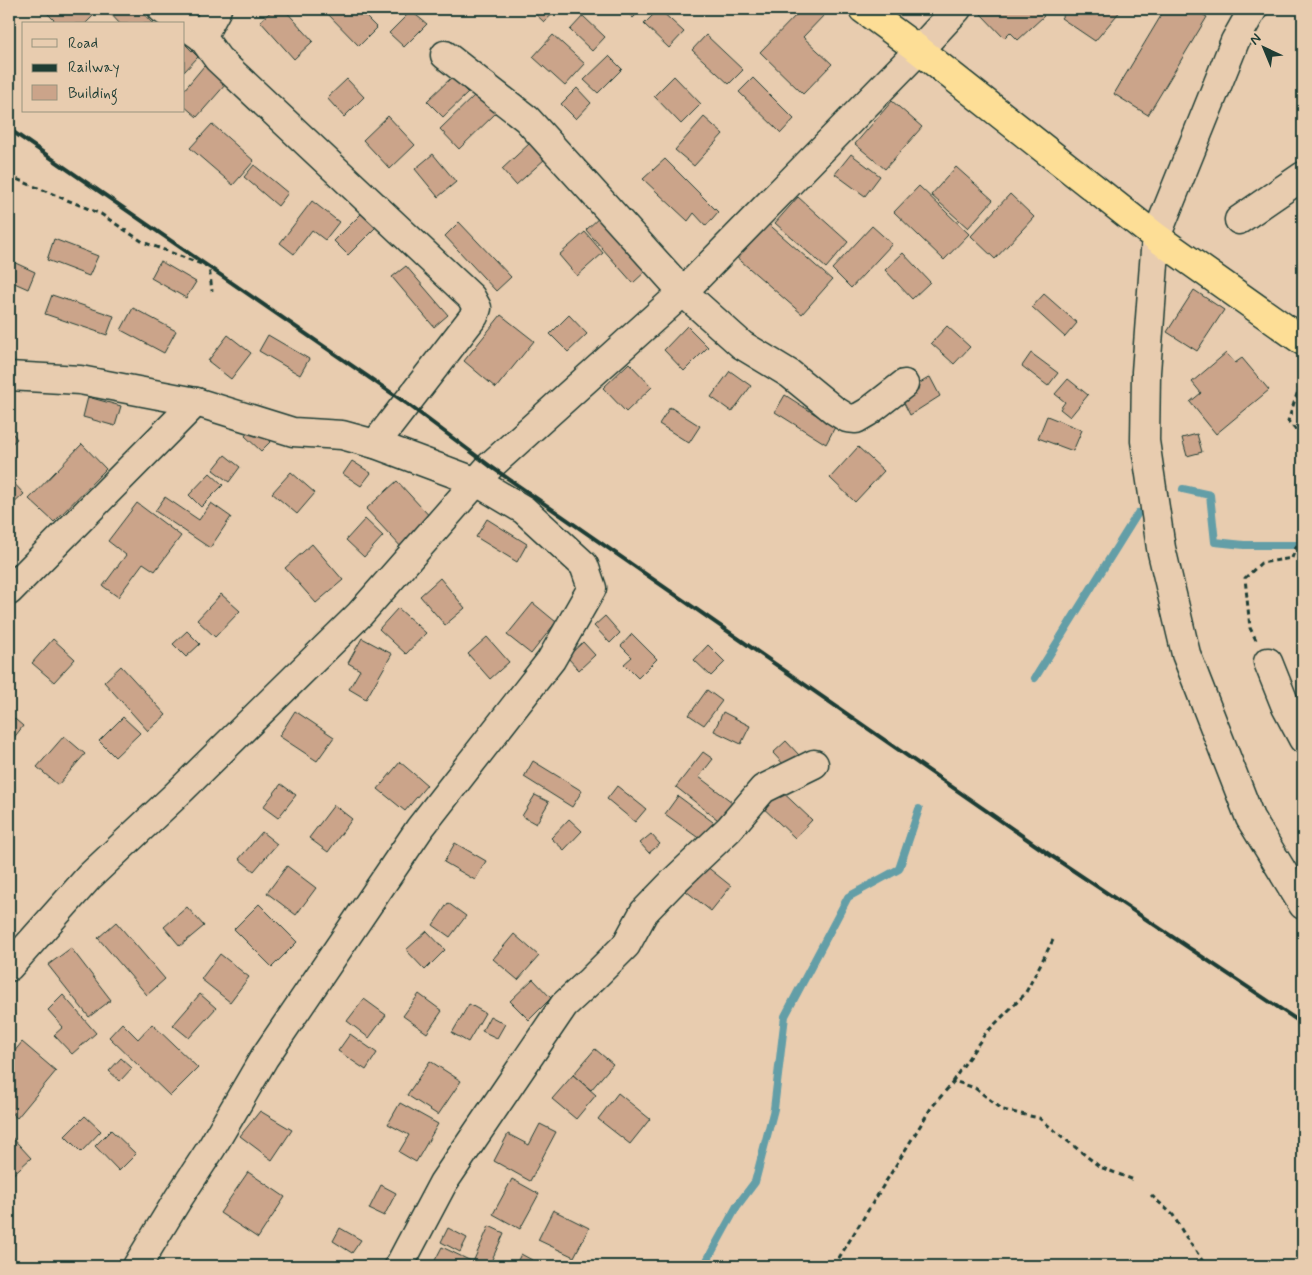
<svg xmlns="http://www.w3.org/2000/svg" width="1312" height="1275" font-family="Mynerve,sans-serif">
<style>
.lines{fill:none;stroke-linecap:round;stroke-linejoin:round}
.stream{stroke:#649ea7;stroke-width:8}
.building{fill:#cba48a;stroke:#1f3d34}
.minor-casing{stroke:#1f3d34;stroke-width:31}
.trunk-casing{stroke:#1f3d34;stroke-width:31}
.path{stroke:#1f3d34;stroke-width:3;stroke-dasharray:5 4;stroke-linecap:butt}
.minor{stroke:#e8ccaf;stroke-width:28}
.trunk{stroke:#fdde96;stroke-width:28}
.rail{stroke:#1f3d34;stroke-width:4}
</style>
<rect width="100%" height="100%" fill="#e8ccaf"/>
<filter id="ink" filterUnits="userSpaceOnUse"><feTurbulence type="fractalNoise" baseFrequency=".02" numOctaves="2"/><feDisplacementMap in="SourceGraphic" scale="10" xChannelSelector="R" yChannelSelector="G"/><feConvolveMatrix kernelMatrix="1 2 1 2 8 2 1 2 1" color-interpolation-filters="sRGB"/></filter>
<g filter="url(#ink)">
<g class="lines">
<g class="stream">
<path d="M1183,489L1210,495L1215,542L1244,545H1297L1303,543"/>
<path d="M1035,678L1138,513"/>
<path d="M704,1266L737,1206L755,1182L774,1109L785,1016L848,897L899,869L919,809"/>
</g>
</g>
<g class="building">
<path d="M43,9H100L85,24H58Z"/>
<path d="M114,9H139L153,24H120L110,13Z"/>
<path d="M274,9H284L313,41L294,59L260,21Z"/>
<path d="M329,9H358L377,28L359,46L326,12Z"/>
<path d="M530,9H558L544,22Z"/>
<path d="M624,9H642L633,18Z"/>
<path d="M659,9L684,32L669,48L644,24Z"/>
<path d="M802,9H821L826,13L803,37L832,64L803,94L760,52Z"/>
<path d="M986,9H1038L1044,16L1018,40L1010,32L1004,38L981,14Z"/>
<path d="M1068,9H1122L1095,41L1061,18Z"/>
<path d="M1165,9H1193L1207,17L1148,115L1114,94Z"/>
<path d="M411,11L427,24L404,47L389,33Z"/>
<path d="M583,16L605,37L592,51L570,30Z"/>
<path d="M553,35L585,64L565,86L533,57Z"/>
<path d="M706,35L743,70L729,84L692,50Z"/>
<path d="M184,43L198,57L184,72Z"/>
<path d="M609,56L622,69L598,93L584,80Z"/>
<path d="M204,66L226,84L197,117L184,106V90Z"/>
<path d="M674,76L701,104L681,124L654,96Z"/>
<path d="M452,77L468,93L443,117L427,101Z"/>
<path d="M753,78L794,119L781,133L739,92Z"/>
<path d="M347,79L364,97L344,117L327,98Z"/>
<path d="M577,88L591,103L576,119L561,104Z"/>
<path d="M478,92L497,112L459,149L440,129Z"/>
<path d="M892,101L922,127L885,169L855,144Z"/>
<path d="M388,116L415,145L390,169L363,140Z"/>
<path d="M704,117L723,134L694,166L675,150Z"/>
<path d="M212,124L254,161L233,185L190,148Z"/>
<path d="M530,143L545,159L516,185L502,169Z"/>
<path d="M433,154L456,182L438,197L415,169Z"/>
<path d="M851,154L880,176L865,196L835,174Z"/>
<path d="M665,159L718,212L706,226L694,213L688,221L643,179Z"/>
<path d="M254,165L288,193L278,206L244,177Z"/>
<path d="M956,167L993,200L968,228L931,195Z"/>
<path d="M919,186L969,234L944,260L894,212Z"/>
<path d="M1010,194L1034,217L995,259L971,236Z"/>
<path d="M798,197L848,242L826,268L775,223Z"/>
<path d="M312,201L339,222L325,240L312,230L294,254L280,243Z"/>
<path d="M365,210L379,224L348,255L334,241Z"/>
<path d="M601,216L647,270L633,283L586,230Z"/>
<path d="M764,220L832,280L802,314L734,255Z"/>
<path d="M459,222L511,277L496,291L445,236Z"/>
<path d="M872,226L892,244L851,288L832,269Z"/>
<path d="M585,232L603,253L577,276L559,255Z"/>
<path d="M54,239L98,256L89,276L47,260Z"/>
<path d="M903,253L930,282L912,299L885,270Z"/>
<path d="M9,260L35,272L28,289L10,281L9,285Z"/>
<path d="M160,261L196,282L186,298L151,278Z"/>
<path d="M406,266L448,315L434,327L392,277Z"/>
<path d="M1194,290L1224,310L1197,351L1167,332Z"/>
<path d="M1044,294L1077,323L1065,337L1032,307Z"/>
<path d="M52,295L114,316L107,335L45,314Z"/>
<path d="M133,308L176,331L164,353L121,330Z"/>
<path d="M501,315L534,341L496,388L464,361Z"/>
<path d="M569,315L587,334L568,352L550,334Z"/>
<path d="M687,326L708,347L684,371L664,350Z"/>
<path d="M947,326L970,347L954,364L931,343Z"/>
<path d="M228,335L251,353L231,379L208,361Z"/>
<path d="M268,335L309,359L300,375L259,351Z"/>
<path d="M1031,353L1058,373L1048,386L1022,366Z"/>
<path d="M1226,353L1235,363L1242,358L1269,390L1216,434L1190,402L1201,393L1192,382Z"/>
<path d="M629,363L652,387L626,412L603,388Z"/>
<path d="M730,371L751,386L732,412L711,397Z"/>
<path d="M930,377L940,396L910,415L900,395Z"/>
<path d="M1068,379L1088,395L1070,417L1060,409L1065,402L1055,394Z"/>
<path d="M785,395L835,427L826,444L775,412Z"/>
<path d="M88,397L121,406L115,426L83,417Z"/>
<path d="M670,407L700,426L689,443L659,424Z"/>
<path d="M1047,416L1082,430L1073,451L1038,438Z"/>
<path d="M255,424L272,440L261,451L245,436Z"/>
<path d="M9,429L17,439L9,446Z"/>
<path d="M1197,434L1202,452L1187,456L1182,438Z"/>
<path d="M82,444L106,469L54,522L29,499Z"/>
<path d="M858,447L884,471L855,502L830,478Z"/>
<path d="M225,455L240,467L229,482L213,470Z"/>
<path d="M352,461L371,473L361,486L343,474Z"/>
<path d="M291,472L315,493L297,514L272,493Z"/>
<path d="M210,473L223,485L201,507L189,495Z"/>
<path d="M9,478L24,494L9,508Z"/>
<path d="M397,481L434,521L403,549L366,509Z"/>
<path d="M165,497L199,520L211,503L231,517L210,548L155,511Z"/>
<path d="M137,503L181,536L155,571L143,563L118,597L103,586L126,555L108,541Z"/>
<path d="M365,519L383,536L364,557L346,540Z"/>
<path d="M487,519L527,544L517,562L476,537Z"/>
<path d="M312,544L343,580L316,603L285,568Z"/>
<path d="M440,578L465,608L445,625L420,596Z"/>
<path d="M221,594L240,611L215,637L197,620Z"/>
<path d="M533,603L556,622L531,654L507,635Z"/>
<path d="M398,608L426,633L406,654L379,629Z"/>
<path d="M605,616L620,633L610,643L594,626Z"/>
<path d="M187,631L200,644L186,657L173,644Z"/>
<path d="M632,634L657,659L638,678L624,664L632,657L621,646Z"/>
<path d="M487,637L509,662L490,679L468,654Z"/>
<path d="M362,638L392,654L366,699L349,689L360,670L348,663Z"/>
<path d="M53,639L75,659L54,682L32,663Z"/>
<path d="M583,642L595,655L579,670L567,657Z"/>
<path d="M708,645L725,662L711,676L694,660Z"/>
<path d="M121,666L166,715L148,731L104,682Z"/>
<path d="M707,690L722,701L704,725L689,715Z"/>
<path d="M295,711L334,737L317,761L279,736Z"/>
<path d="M723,712L750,726L741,744L714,731Z"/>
<path d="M9,714L23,726L9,744Z"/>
<path d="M123,717L140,733L115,757L99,741Z"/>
<path d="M64,736L85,754L58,785L37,767Z"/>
<path d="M786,741L799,755L786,767L773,753Z"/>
<path d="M703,752L713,759L699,777L736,805L722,823L676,787Z"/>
<path d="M533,761L582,791L572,807L524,777Z"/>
<path d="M400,762L427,785L405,811L378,789Z"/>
<path d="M281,784L296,795L278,818L263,807Z"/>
<path d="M617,786L646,809L635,822L607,799Z"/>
<path d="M776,786L812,820L795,838L759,804Z"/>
<path d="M535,795L549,802L536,824L522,816Z"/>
<path d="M678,796L717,825L704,842L665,814Z"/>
<path d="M334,805L352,819L328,852L309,838Z"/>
<path d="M569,819L582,831L564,850L551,838Z"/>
<path d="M262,832L277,844L254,871L239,859Z"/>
<path d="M651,834L660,844L649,853L640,843Z"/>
<path d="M455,843L486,861L475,880L444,862Z"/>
<path d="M287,866L316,888L296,915L267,893Z"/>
<path d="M706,866L731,886L711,911L686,891Z"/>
<path d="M448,903L466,916L450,937L433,925Z"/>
<path d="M259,904L297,942L272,967L234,929Z"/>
<path d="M187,907L204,926L180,946L164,927Z"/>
<path d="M116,922L165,979L147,995L98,938Z"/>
<path d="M427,931L445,950L425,970L406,950Z"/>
<path d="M514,934L539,956L518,980L493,959Z"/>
<path d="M71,948L111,1000L89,1017L48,965Z"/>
<path d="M220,954L249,977L230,1002L201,979Z"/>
<path d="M533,979L551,998L529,1020L510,1001Z"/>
<path d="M200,994L216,1008L189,1038L173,1025Z"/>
<path d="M419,994L442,1011L427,1033L403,1016Z"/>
<path d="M63,995L96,1033L72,1054L54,1035L63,1027L48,1010Z"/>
<path d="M364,999L386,1015L369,1038L347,1021Z"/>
<path d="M469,1004L485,1013L468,1042L452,1033Z"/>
<path d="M490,1016L505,1024L497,1038L482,1031Z"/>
<path d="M122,1023L138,1039L152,1024L198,1068L170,1096L109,1037Z"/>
<path d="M350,1034L377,1053L366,1070L338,1051Z"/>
<path d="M22,1042L56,1071L17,1118L9,1111V1058Z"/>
<path d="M595,1049L613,1064L591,1090L573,1075Z"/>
<path d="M121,1058L132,1068L120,1081L109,1071Z"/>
<path d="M430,1061L461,1081L438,1115L407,1095Z"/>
<path d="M573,1075L596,1095L576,1119L552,1099Z"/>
<path d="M618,1093L650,1119L630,1144L598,1119Z"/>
<path d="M400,1103L438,1124L416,1162L399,1152L409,1135L388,1124Z"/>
<path d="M260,1111L292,1130L272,1160L240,1136Z"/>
<path d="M85,1116L101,1131L81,1152L65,1136Z"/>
<path d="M540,1124L556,1132L530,1181L494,1161L508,1134L529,1145Z"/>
<path d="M111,1130L136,1154L119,1171L95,1146Z"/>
<path d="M9,1134L31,1158L9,1178Z"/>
<path d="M248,1172L285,1197L258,1238L220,1213Z"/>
<path d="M512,1179L539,1194L520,1229L493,1214Z"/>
<path d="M381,1185L396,1193L384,1216L369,1209Z"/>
<path d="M553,1210L589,1228L574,1257L538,1240Z"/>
<path d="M489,1226L504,1233L489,1266H483L473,1262Z"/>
<path d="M340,1228L361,1240L352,1253L333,1241Z"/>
<path d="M448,1228L467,1238L460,1252L441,1242Z"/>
<path d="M442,1247L473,1262L471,1266H432Z"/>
<path d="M521,1254L543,1266H515Z"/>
</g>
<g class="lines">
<g class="minor-casing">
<g id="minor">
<path d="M162,9L202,37L218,59L471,297L477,308L474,316L375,444"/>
<path d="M1253,9L1235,41L1156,237L1146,372L1145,441L1161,548L1186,654L1250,818L1303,905"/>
<path d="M202,37L217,9"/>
<path d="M445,55L527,119L683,292L742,345L790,374L834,410L847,418L856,419L868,412L904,384"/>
<path d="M1239,220L1303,176"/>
<path d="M9,376L80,380L196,402L293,432L342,435L375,444L477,482L524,510L584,565L592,588L551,660L420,828L264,1058L212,1147L178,1199L137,1266"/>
<path d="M9,591L196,402"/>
<path d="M1268,662L1286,707L1303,739"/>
<path d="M9,967L89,877L174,797L360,614L490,466L683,292L919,50L957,9"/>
<path d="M399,1266L443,1183L564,1005L591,980L626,945L644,912L674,881L729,829L763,789L814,764"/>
</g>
</g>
<g class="trunk-casing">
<path id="trunk" d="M863,9L919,50L1156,237L1303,341"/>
</g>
<g class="path">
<path d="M9,176L101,214L143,242L209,267L212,291"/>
<path d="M1303,376L1288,421L1303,438"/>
<path d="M1256,640L1250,628L1245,578L1261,563L1292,558L1303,529"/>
<path d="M952,1082L985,1034L1025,994L1053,940"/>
<path d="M1151,1195L1173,1215L1184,1234L1206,1266"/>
<path d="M834,1266L931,1108L954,1081L975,1088L1003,1110L1039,1118L1100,1167L1134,1180"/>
</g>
<use href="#minor" class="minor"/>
<use href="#trunk" class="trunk"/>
<path class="rail" d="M9,129L406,403L490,466L1050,855L1303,1024"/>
</g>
</g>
<rect width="1312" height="1275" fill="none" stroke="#e8ccaf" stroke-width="30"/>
<rect x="15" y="15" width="1282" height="1245" fill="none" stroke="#1f3d34" stroke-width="2" filter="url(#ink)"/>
<rect x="22" y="22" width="162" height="90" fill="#e8ccaf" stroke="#98937e"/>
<rect x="32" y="39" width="25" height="8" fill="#e8ccaf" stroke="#98937e"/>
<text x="68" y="48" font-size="15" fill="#1f3d34">Road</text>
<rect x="32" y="64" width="25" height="8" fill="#1f3d34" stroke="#98937e"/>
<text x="68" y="72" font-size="15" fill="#1f3d34">Railway</text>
<rect x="32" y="85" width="25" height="15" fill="#cba48a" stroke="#98937e"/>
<text x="68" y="98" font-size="15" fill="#1f3d34">Building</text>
<g transform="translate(1264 48) rotate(316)" stroke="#e8ccaf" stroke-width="4" paint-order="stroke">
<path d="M0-4L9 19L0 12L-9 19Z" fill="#1f3d34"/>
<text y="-8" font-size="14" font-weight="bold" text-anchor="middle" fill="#1f3d34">N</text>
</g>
</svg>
